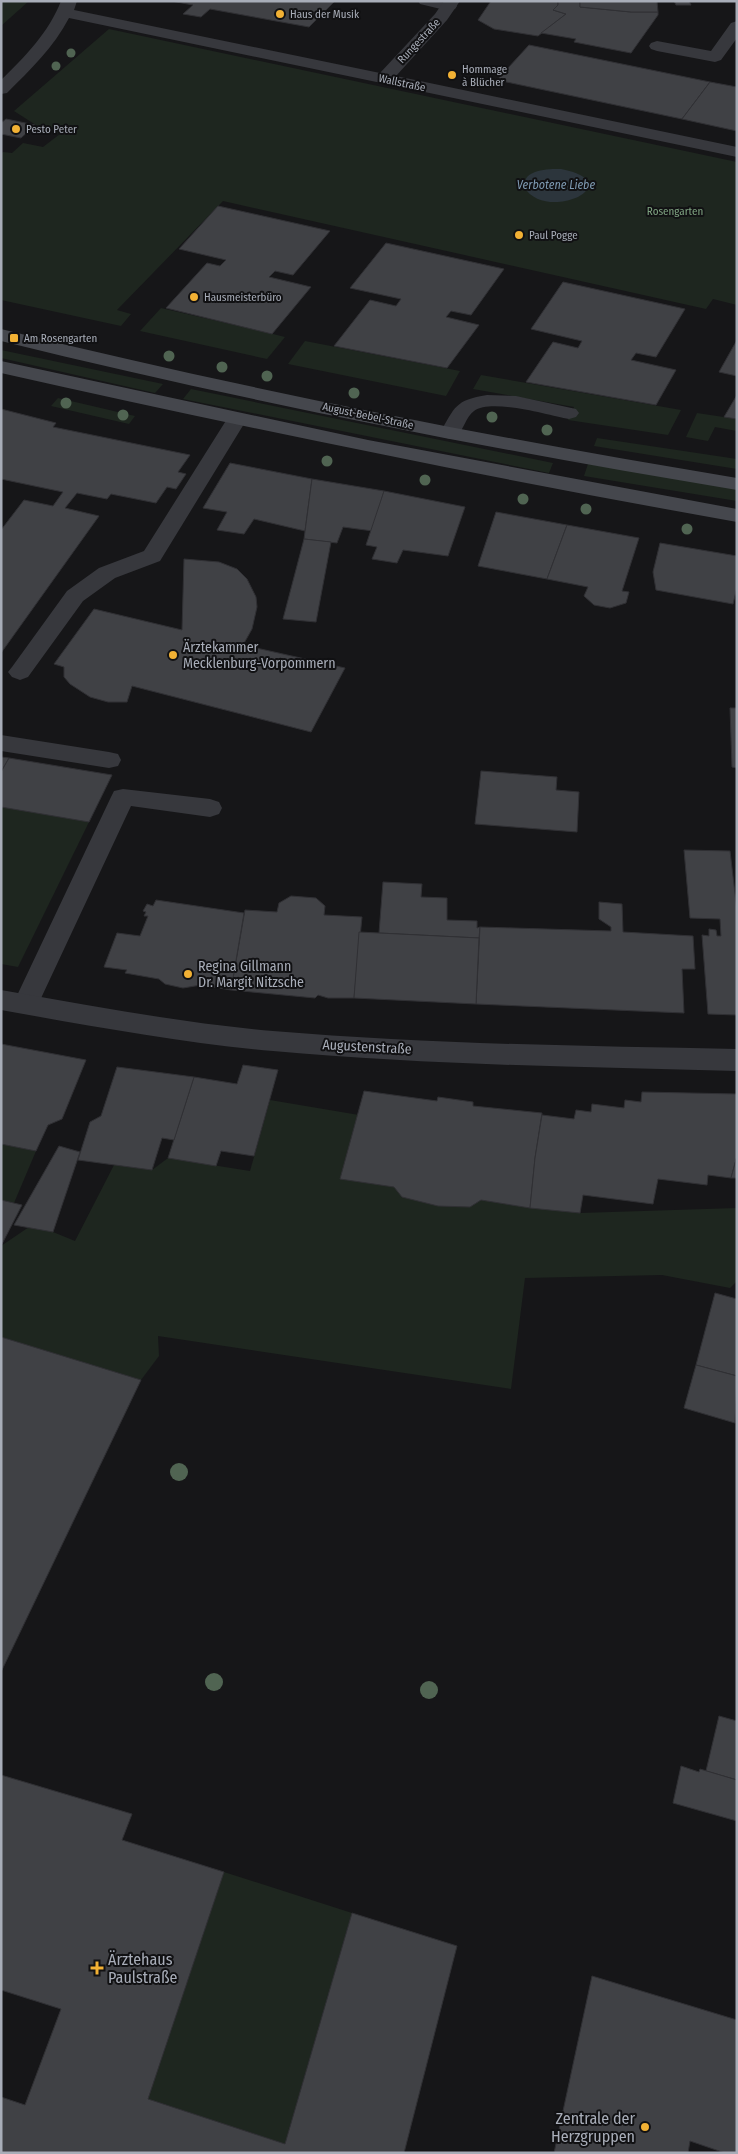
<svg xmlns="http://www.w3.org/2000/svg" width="738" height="2154" font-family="'Fira Sans Condensed',sans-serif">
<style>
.green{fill:#1e261f}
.water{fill:#2c353c}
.building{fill:#404145;stroke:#303034}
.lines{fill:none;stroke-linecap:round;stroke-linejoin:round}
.lane{fill:#37383d;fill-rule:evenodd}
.street{fill:#37383d;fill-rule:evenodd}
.secondary{fill:#45474d;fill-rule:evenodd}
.tree{fill:#506452}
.poi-dot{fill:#f2b134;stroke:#111113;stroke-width:2}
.labels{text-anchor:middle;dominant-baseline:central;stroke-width:4;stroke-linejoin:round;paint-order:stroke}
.far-poi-label{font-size:11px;fill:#a8adb8;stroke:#111113;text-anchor:start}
.far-street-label{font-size:11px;fill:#a8adb8;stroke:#111113}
.far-park-label{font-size:11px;fill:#7fa381;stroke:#111113}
.far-water-label{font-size:12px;font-style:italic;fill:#7f9bb3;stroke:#111113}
.poi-label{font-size:14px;fill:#a8adb8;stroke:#111113;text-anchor:start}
.street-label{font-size:14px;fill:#a8adb8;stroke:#111113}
.near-poi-label{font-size:16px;fill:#a8adb8;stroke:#111113;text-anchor:start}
</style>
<rect width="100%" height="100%" fill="#161618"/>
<g class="green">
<path d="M1,1H29L1,26Z"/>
<path d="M109,29L737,162V305L713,299L706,309L223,201L117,310L131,314L121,326L1,300V154L3,152L12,153L23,143L43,147L60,134L42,129L14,111Z"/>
<path d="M161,308L273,334L285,337L267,359L140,331Z"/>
<path d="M305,341L460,371L446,396L288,364Z"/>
<path d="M1,350L163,384L155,393L1,358Z"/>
<path d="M481,375L681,410L668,435L568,420L574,407L473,389Z"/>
<path d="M191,389L553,463L549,473L183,399Z"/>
<path d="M58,398L135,416L129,424L51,406Z"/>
<path d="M697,413L737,419V431L715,427L708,441L686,437Z"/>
<path d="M597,438L737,459V469L594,446Z"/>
<path d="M588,464L737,488V501L584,476Z"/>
<path d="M1,807L89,822L18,967L1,964Z"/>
<path d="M270,1100L359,1115L340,1179L394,1187L402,1197L438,1206L469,1207L481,1200L580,1213L737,1208V1281L730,1288L662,1275L525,1278L511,1389L158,1336L159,1356L141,1380L1,1337V1246L29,1227L53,1232L75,1241L114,1165L152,1170L168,1158L250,1171Z"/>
<path d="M1,1144L36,1151L14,1203L1,1200Z"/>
<path d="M224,1872L352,1913L285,2144L148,2099Z"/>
</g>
<path class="water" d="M561,169C632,183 546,224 524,187C523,169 548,169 561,169Z"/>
<g class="building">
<path d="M171,1H335L309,27L210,9L201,17L183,14L193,5Z"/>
<path d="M491,1H558V5L553,10L566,14L538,36L494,29L478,20Z"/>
<path d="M558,1H580V7L631,12H658V15L631,53L574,42L576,39L541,33L566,14L553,10L558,5Z"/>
<path d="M580,1H657L658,12H631L580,7Z"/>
<path d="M657,1H689L691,5H676L674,1Z"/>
<path d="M529,45L710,82L682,119L497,80Z"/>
<path d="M710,82L737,87V131L682,119Z"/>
<path d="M6,119L35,125L21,138L1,134V123Z"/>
<path d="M218,206L330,231L293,275L275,271L269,277L311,287L272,334L166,308L207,263L220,266L226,260L179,249Z"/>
<path d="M386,243L504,269L471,315L451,311L446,317L479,325L447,368L334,346L370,300L396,306L401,299L350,288Z"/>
<path d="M563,282L685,309L656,357L636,353L631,360L676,370L656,405L526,382L553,342L578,348L582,341L531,329Z"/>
<path d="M737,340V376L719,372Z"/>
<path d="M737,395V419L724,417Z"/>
<path d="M1,409L56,423L53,427L190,455L178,472L186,474L176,489L167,487L156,503L111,494L107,499L77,493L65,508L99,516L1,653V530L24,500L53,506L63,492L1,479Z"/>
<path d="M230,463L312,479L305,531L254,519L244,534L217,530L227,512L203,508Z"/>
<path d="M312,479L384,491L373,531L343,527L337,543L304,539Z"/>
<path d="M384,491L465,507L448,556L403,550L397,563L372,559L377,547L366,545Z"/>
<path d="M496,512L567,525L547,579L478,566Z"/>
<path d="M567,525L639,538L622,591L629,592L626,603L610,608L594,605L584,596L588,587L547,579Z"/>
<path d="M304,539L331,542L316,622L283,619Z"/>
<path d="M660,543L737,556V587L733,604L656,590L653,572Z"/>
<path d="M184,559L219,562L237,569L247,579L256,597L257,607L252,629L243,645L345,668L311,732L132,686L127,702H108L90,697L70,684L64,677V667L54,664L94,609L182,630Z"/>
<path d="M730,708H737V768L732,767Z"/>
<path d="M1,757L9,758L1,772Z"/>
<path d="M9,758L112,775L89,822L1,807V772Z"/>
<path d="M481,771L557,777L556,790L579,792L577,832L475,824Z"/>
<path d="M684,850L730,851L737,911V1015L708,1014L702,935L709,936V929L716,930L717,936H721L720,919L690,918Z"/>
<path d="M383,882L422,884L421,897L447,898V920L477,921V928L480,927L479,938L379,933Z"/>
<path d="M291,896L316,898L325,906L324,915L362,917L354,998H328L318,995L315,998L231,990L245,910L277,912L279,903Z"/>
<path d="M156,900L244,913L231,990L201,985L183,988L165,984L159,979L125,973L127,970L104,967L117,933L140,936L148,916H144L146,912L143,911L147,904L153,906Z"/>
<path d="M599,902L622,904L623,932L693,936L695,969H682L684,1013L476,1004L480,927L611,931V927L599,919Z"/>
<path d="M359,932L479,938L476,1004L354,998Z"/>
<path d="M1,1044L86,1060L62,1119L48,1125L36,1151L1,1144Z"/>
<path d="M243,1065L278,1070L254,1156L221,1151L216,1166L168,1158L194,1077L237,1084Z"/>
<path d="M117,1067L194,1077L174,1140L162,1138L152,1170L78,1160L90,1122L101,1116Z"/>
<path d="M364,1091L437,1101L438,1097L473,1102V1106L542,1113L535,1158L530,1208L481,1200L470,1207L438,1206L402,1197L394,1187L340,1179Z"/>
<path d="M642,1092L737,1094V1156L731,1178L708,1175L707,1185L658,1179L653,1204L583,1195L580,1213L530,1208L535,1158L542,1115L574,1119L576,1110L591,1112L592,1104L624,1108L625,1100L641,1102Z"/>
<path d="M59,1146L80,1152L53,1232L14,1225Z"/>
<path d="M737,1156V1178H731Z"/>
<path d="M1,1200L22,1205L1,1246Z"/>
<path d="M715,1293L737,1299V1376L696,1365Z"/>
<path d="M1,1337L141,1380L1,1672Z"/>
<path d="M696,1365L737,1376L735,1423L684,1408Z"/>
<path d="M719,1716L737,1721V1780L706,1771Z"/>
<path d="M681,1766L699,1772L700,1769L737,1780V1821L673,1803Z"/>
<path d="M1,1775L132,1814L122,1840L224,1872L148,2099L285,2144L352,1913L457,1946L404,2153H1V2097L25,2105L61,2009L1,1990Z"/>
<path d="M592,1976L737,2020V2153H725L690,2141L688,2153H554Z"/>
</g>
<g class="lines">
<g class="lane">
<path d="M418,1L455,3L457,6L455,9L449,11L420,4Z"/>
<path d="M737,21V38L721,60L715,62L657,51L651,49L649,46L651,43L657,41L711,51L731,23Z"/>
<path d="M487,395L516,396L576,409L579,413L576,417L569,419C548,415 491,398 474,411C466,417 463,430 457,437L450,439L443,437L440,433C455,407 455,400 487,395Z"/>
<path d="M237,413L244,415L247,419L160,561L115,578L83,601L28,677L20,680L12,677L8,672L12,667L67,591L99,568L144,551L227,419L230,415Z"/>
<path d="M1,735L109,752L118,754L121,760L118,766L109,768L1,751Z"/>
<path d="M123,789L210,799L219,802L222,808L219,814L210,817L131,806L35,1011L26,1014L17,1011L13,1004L111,797L114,791Z"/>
</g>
<g class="street">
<path d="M61,1H77L74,10L380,73L435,14L444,1H460L447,20L396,76L737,147V157L69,18C54,47 30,70 7,93L1,94V80C25,57 49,32 61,1Z"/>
<path d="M1,990C92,1006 182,1023 273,1031C427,1044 582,1046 737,1049V1071C582,1067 427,1065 273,1051C182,1043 91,1026 1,1010Z"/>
</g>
<g class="secondary">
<path d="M1,329C244,389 490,437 737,478V490C490,449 244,401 1,341Z"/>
<path d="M1,361L368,440L737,509V522C490,478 245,428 1,373Z"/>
</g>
</g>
<g class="tree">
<circle cx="71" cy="53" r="4.5"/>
<circle cx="56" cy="66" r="4.5"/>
<circle cx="169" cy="356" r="5.5"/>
<circle cx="222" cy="367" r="5.5"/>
<circle cx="267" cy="376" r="5.5"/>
<circle cx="354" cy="393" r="5.5"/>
<circle cx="66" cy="403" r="5.5"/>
<circle cx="123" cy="415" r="5.5"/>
<circle cx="492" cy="417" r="5.5"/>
<circle cx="547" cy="430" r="5.5"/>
<circle cx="327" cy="461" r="5.5"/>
<circle cx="425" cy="480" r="5.5"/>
<circle cx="523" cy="499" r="5.5"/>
<circle cx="586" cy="509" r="5.5"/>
<circle cx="687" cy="529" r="5.5"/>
<circle cx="179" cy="1472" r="9"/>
<circle cx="214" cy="1682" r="9"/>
<circle cx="429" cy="1690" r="9"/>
</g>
<g class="poi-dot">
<circle cx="280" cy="14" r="5"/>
<circle cx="452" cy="75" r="5"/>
<circle cx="16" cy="129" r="5"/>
<circle cx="519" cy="235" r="5"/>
<circle cx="194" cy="297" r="5"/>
<rect x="9" y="333" width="10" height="10" rx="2.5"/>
<circle cx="173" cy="655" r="5"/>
<circle cx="188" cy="974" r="5"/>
<path d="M94.5 1960.5h5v5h5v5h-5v5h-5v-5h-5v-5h5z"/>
<circle cx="645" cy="2127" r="5"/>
</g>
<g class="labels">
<g class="far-poi-label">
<text x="290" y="14">Haus der Musik</text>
<text x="462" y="69">Hommage<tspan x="462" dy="13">à Blücher</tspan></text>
<text x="26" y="129">Pesto Peter</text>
<text x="529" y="235">Paul Pogge</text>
<text x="204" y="297">Hausmeisterbüro</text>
<text x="24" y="338">Am Rosengarten</text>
</g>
<g class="far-street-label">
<text transform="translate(419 41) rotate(-47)">Rungestraße</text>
<text transform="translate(402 83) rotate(12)">Wallstraße</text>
<text transform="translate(368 416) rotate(12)">August-Bebel-Straße</text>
</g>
<g class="far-park-label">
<text x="675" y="211">Rosengarten</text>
</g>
<g class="far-water-label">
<text x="556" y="185">Verbotene Liebe</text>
</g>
<g class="poi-label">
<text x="183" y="647">Ärztekammer<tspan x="183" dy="16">Mecklenburg-Vorpommern</tspan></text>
<text x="198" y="966">Regina Gillmann<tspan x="198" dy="16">Dr. Margit Nitzsche</tspan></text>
</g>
<g class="street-label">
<text transform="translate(367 1047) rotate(3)">Augustenstraße</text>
</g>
<g class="near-poi-label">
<text x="108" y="1959">Ärztehaus<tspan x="108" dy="18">Paulstraße</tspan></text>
<text x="635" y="2118" text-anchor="end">Zentrale der<tspan x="635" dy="18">Herzgruppen</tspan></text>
</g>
</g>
<rect width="738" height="2154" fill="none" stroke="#a8adb8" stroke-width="5"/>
</svg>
